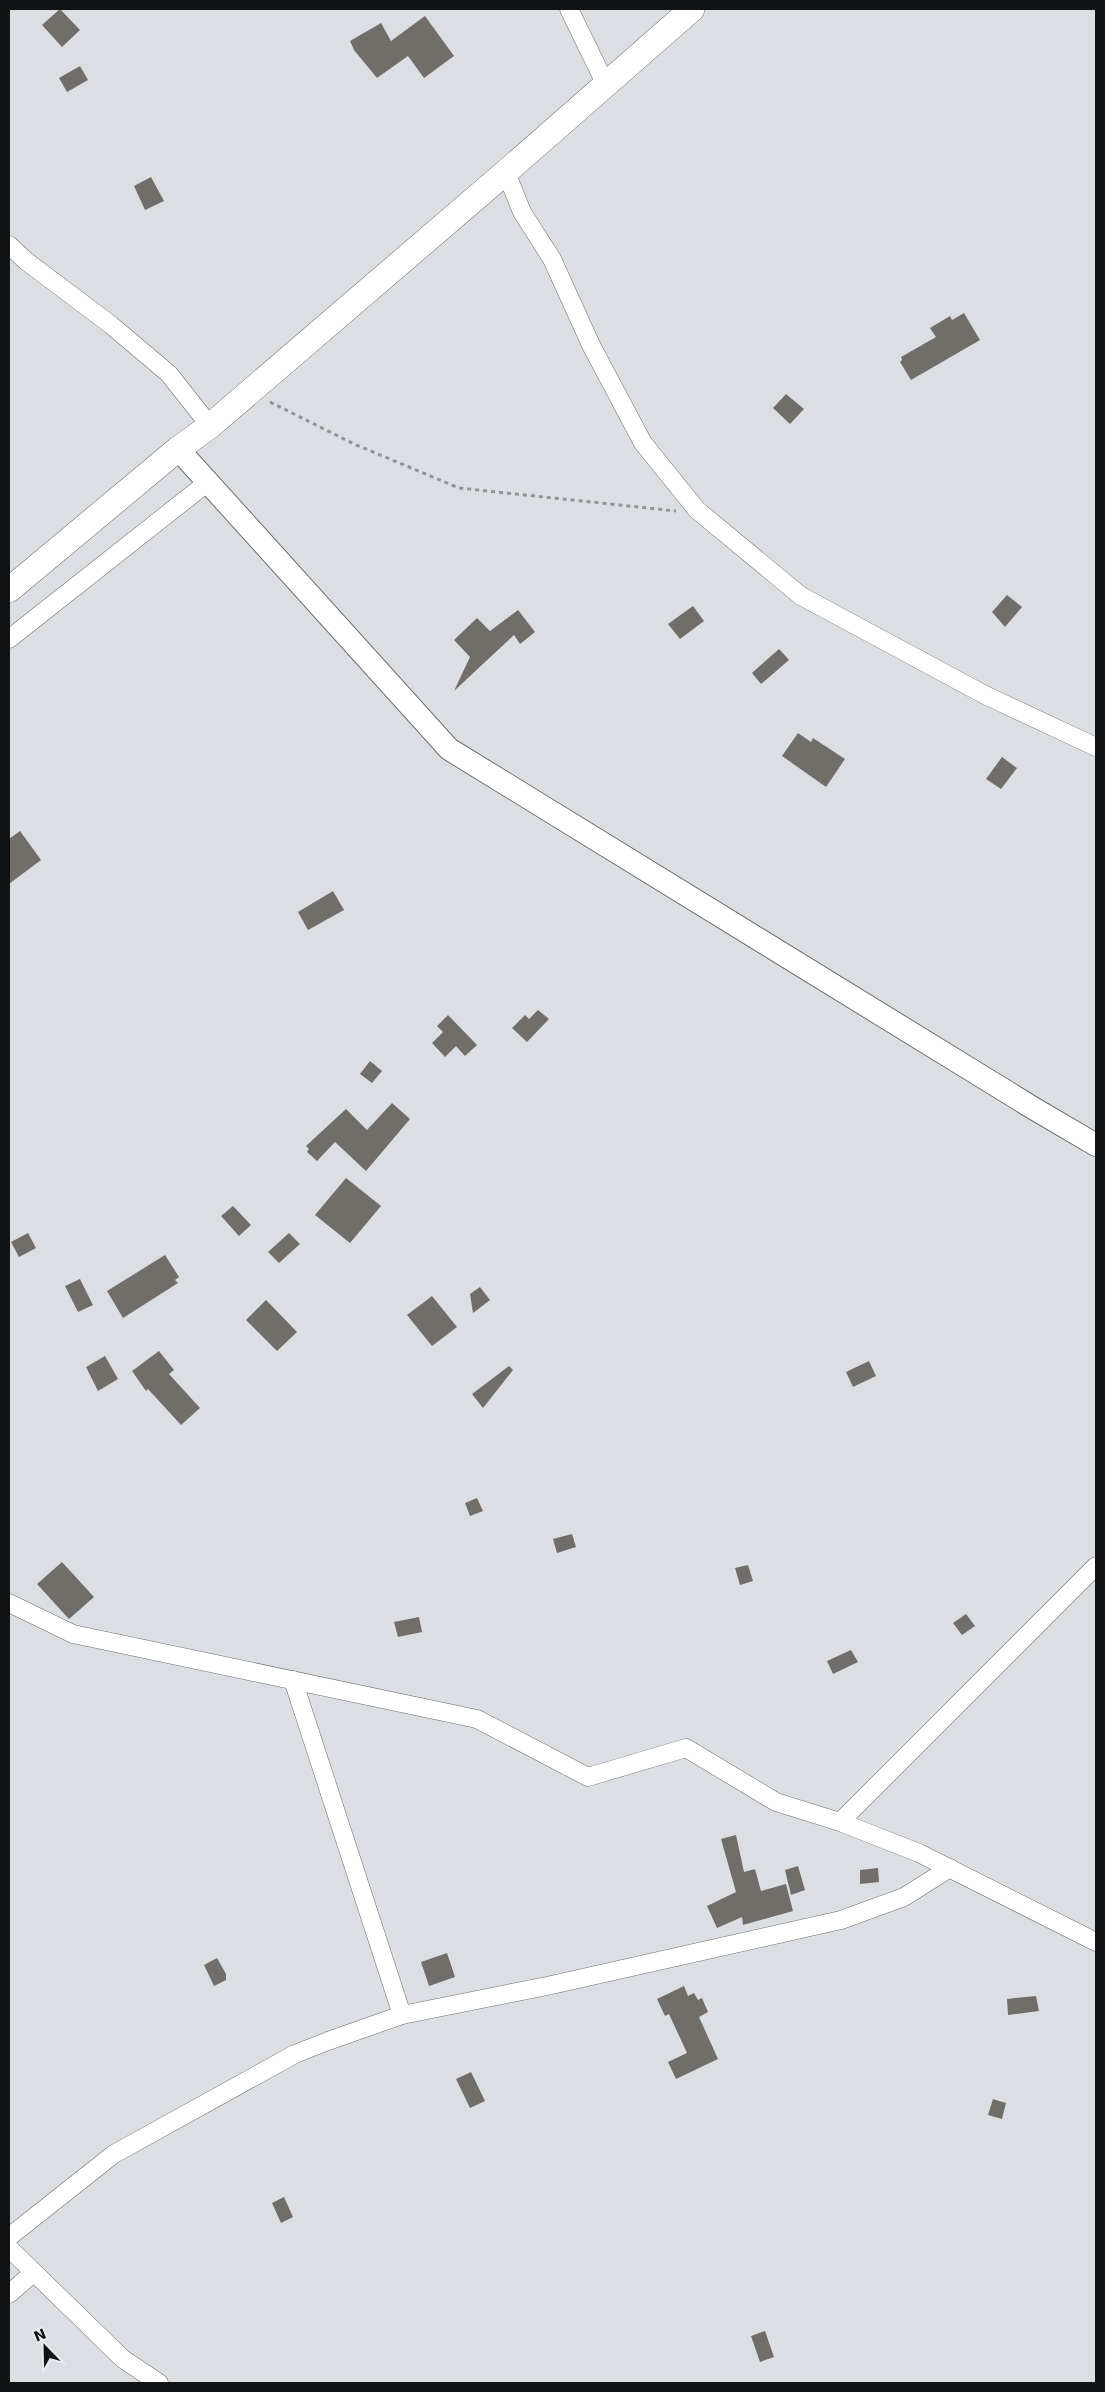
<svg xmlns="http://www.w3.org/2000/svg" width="1105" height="2392" font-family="'DejaVu Sans',sans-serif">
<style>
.building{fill:#716e6a}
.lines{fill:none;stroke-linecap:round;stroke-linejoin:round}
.minor-casing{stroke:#6b6f72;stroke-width:19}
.major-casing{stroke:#6b6f72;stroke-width:24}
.highway-casing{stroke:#6b6f72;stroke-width:26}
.path{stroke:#909497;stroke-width:3;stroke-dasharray:4 4;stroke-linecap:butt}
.minor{stroke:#fff;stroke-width:18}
.major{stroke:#fff;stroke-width:22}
.highway{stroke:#fff;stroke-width:25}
</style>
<rect width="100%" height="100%" fill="#dbdfe3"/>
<g class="building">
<path d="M60,9L80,30L62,47L42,25Z"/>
<path d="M425,16L454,56L424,78L408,56L377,78L354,50L350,41L381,23L391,41Z"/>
<path d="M80,66L88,80L67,92L59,78Z"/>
<path d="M151,177L164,201L145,210L134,186Z"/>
<path d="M964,313L980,340L911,380L900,362L902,360L901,357L936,337L930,328L950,316L952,320Z"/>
<path d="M786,394L804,409L790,424L773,408Z"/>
<path d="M1007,595L1022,607L1005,627L992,612Z"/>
<path d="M693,606L704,621L680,639L668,624Z"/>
<path d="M518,610L535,632L520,644L514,635L454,691L470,657L454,640L477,618L490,631Z"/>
<path d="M779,649L789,660L761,684L752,673Z"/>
<path d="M798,733L811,742L813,738L845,759L826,787L782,756Z"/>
<path d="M1002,757L1017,768L1001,789L986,779Z"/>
<path d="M20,831L41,860L9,884V839Z"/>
<path d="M333,891L344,910L308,930L298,912Z"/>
<path d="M538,1010L549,1019L527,1042L512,1028L525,1015L529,1019Z"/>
<path d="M448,1015L477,1045L465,1056L456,1046L445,1057L432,1043L443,1032L437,1026Z"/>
<path d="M370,1061L382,1071L372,1083L360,1074Z"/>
<path d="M392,1103L410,1119L366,1171L335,1142L317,1161L307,1152L309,1149L306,1146L346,1109L367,1130Z"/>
<path d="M346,1178L381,1206L350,1243L315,1215Z"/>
<path d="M233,1206L251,1225L239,1236L221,1216Z"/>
<path d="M28,1233L36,1248L19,1257L11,1242Z"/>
<path d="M289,1233L300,1244L279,1263L268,1252Z"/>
<path d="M165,1255L179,1277L175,1280L178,1283L123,1318L107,1291Z"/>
<path d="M80,1279L93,1305L78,1312L65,1286Z"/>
<path d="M480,1287L490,1300L473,1313L470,1294Z"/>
<path d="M432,1296L457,1327L432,1346L407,1315Z"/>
<path d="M266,1300L297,1332L277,1351L246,1320Z"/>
<path d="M159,1351L174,1370L169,1374L200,1408L181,1425L148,1389L146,1391L132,1371Z"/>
<path d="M105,1356L118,1379L98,1391L86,1367Z"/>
<path d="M869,1361L876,1376L853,1387L846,1372Z"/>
<path d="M509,1366L513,1370L483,1408L472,1394Z"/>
<path d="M477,1498L483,1511L470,1516L465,1503Z"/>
<path d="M572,1534L576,1547L557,1553L553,1539Z"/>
<path d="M62,1562L94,1597L69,1619L37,1584Z"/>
<path d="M748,1565L753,1581L740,1585L735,1568Z"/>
<path d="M966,1614L975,1626L962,1635L953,1623Z"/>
<path d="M419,1617L422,1632L398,1637L394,1622Z"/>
<path d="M851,1650L858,1662L833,1674L827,1661Z"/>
<path d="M736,1835L744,1872L755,1869L761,1891L786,1884L793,1911L743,1925L742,1917L717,1928L707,1906L736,1892L721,1839Z"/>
<path d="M798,1866L805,1890L791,1895L785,1870Z"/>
<path d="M878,1868L879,1882L860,1884V1870Z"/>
<path d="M447,1953L455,1977L429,1986L421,1962Z"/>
<path d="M217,1958L226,1974V1980L214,1986L204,1965Z"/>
<path d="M684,1986L688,1996L694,1993L698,2000L702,1998L708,2012L699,2017L718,2059L676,2079L668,2062L687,2053L669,2014L665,2016L657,1999Z"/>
<path d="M1036,1996L1039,2011L1008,2015L1007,1999Z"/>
<path d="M471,2072L485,2101L470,2108L456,2079Z"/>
<path d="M993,2099L1006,2103L1002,2119L988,2115Z"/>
<path d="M284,2197L293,2217L281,2223L272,2203Z"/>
<path d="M765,2331L774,2357L760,2362L751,2336Z"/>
</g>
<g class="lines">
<g class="minor-casing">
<g id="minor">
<path d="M569,9L605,83"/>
<path d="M506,172L522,212L552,259L591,345L643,443L697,510L801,596L985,695L1096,747"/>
<path d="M9,245L26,261L111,325L169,374L210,426"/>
<path d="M9,639L208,482"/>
<path d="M9,1603L73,1634L477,1719L588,1777L686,1748L776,1802L840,1822L919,1853L1096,1942"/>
<path d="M293,1680L402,2015"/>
<path d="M840,1822L1096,1566"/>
<path d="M9,2237L114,2154L295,2054L328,2041L402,2015L547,1986L841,1920L904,1897L950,1868"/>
<path d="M9,2248L123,2359L159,2383"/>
<path d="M9,2294L33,2273"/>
</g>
</g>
<g class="major-casing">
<path id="major" d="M178,449L449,749L1033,1108L1096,1145"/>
</g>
<g class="highway-casing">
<path id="highway" d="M9,590L178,449L210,426L506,172L692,9"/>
</g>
<path class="path" d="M270,402L354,444L459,488L676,511"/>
<use href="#minor" class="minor"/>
<use href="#major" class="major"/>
<use href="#highway" class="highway"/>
</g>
<rect width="1105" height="2392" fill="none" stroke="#101213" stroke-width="20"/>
<g transform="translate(45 2347) rotate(337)" stroke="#e8ecf1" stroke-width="4" paint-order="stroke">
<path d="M0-4L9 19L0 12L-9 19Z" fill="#101213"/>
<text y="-8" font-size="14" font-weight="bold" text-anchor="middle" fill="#101213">N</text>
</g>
</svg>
